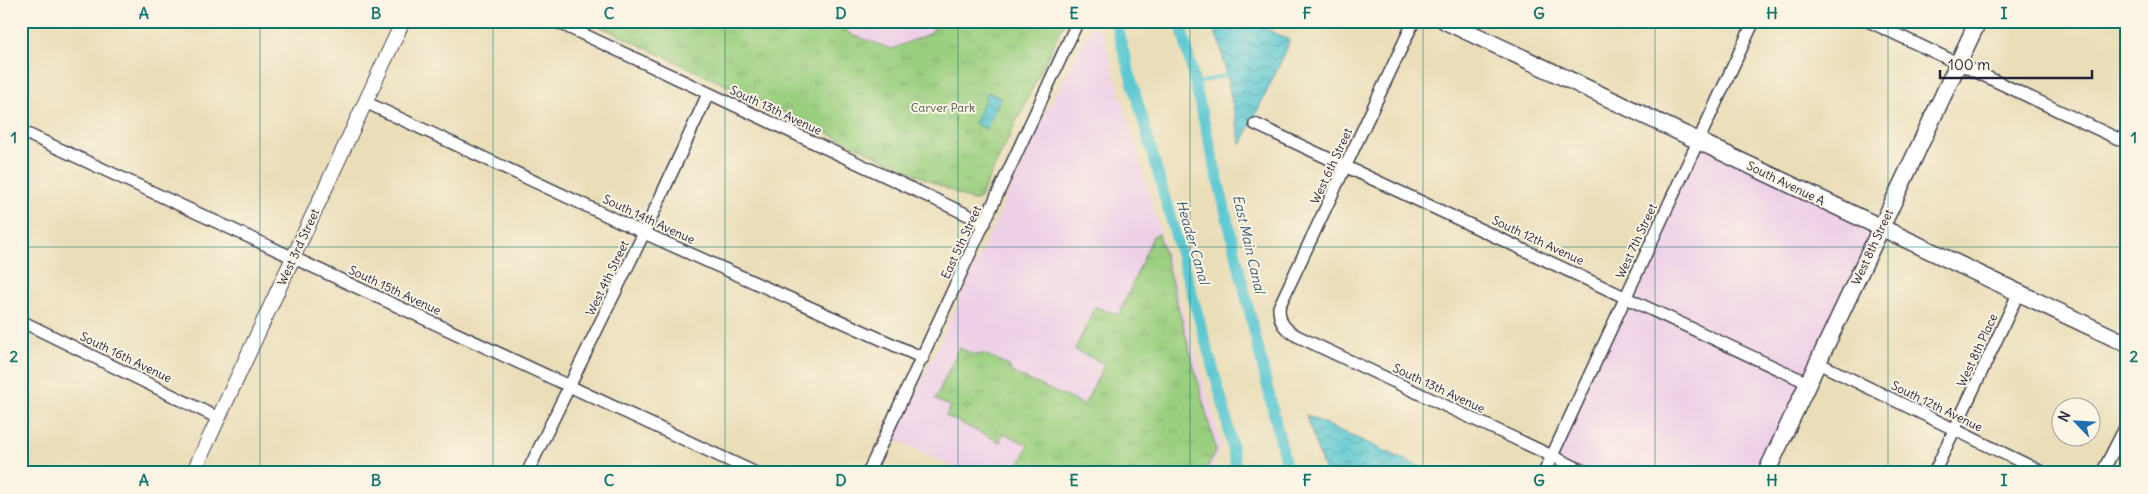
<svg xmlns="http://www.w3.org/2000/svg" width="2148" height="494" font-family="Delius,sans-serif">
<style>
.built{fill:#eed0e7}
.grass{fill:url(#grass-tufts);stroke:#5e785e}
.garden{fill:#9bcf80;stroke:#5e785e}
.water{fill:url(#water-waves);stroke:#3e7586}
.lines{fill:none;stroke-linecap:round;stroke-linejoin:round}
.stream{stroke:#5bc8d2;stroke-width:3}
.canal{stroke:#5bc8d2;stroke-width:11}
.minor-casing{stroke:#403e4e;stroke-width:14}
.tertiary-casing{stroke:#403e4e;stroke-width:16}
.secondary-casing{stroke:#403e4e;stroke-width:19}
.minor{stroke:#fff;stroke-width:11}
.tertiary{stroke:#fff;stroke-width:14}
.secondary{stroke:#fff;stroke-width:16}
.grid{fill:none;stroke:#0f766e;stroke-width:1;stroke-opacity:0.55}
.labels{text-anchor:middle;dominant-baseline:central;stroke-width:4;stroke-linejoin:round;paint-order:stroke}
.park-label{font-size:12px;fill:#465650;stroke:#fcf5e5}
.street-label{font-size:12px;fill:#22223b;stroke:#fcf5e5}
.water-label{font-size:14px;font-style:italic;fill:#365c70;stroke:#fcf5e5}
.neatline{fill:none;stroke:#0f766e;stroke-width:2}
.grid-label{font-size:16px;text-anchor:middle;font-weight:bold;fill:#0f766e}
</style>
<defs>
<pattern id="grass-tufts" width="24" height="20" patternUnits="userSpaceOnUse" patternTransform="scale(1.25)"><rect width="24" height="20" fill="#9bcf80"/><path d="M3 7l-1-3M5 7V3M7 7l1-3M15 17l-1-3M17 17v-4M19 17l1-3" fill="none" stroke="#85b170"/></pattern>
<pattern id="water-waves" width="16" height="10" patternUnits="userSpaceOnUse" patternTransform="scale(1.25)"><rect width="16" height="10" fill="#5bc8d2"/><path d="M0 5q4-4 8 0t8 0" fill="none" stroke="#4ba2ac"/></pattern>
</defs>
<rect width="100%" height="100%" fill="#fcf5e5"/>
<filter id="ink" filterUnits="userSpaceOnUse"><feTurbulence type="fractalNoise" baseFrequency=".02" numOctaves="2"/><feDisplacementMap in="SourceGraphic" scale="10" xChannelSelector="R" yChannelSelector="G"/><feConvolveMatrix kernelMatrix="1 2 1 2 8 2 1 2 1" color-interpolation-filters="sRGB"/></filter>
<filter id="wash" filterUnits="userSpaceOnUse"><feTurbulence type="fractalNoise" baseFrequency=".0096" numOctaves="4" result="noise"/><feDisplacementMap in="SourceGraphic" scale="20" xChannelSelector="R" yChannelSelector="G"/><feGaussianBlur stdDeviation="1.12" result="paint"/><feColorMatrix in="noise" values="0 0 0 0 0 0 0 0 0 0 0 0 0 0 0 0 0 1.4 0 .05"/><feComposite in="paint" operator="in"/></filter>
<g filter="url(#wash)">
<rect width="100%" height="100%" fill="#eadeb9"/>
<g class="built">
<path d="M833,21H938L931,33L892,49L852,35Z"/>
<path d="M1092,26L1103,34L1222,445L1209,473H965L895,439L1045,115Z"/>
<path d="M1698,140L1881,228L1766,473H1588L1552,456Z"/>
</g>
<g class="grass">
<path d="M589,21H833L852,35L892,49L931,33L938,21H1065L979,199L973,201Z"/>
<path d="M1159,234L1216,450L1205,473H1016L1028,445L1003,433L1000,442L946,416L951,406L935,400L959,348L976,355L985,354L1009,366L1011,372L1084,405L1105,364L1075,350L1095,307L1119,315L1153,236Z"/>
</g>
<path class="garden" d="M744,21H789L781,39Z"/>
<g class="water">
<path d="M1210,21H1250L1289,40L1286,51L1241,145L1220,44Z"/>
<path d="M988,92L1000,98L986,129L974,123Z"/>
<path d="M1306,415L1427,470L1426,473H1325Z"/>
</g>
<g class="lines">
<path class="stream" d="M1196,84L1226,75"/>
<g class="canal">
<path d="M1115,21L1225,411L1237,473"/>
<path d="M1180,21L1288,473"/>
</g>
</g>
</g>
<g filter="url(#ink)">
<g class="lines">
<g class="minor-casing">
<g id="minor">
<path d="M555,21L985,223"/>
<path d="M1414,21L1279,307C1279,322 1284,329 1297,336L1588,473"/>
<path d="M1868,21L2127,143"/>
<path d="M365,102L644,233L923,358"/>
<path d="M1255,124L1808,383"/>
<path d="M21,131L756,473"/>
<path d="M21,321L218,418"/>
<path d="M1818,363L2044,473"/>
<path d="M527,473L644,233L708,94"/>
<path d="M868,473L1078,21"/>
<path d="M1544,473L1754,21"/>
<path d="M1934,473L2019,292"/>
<path d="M2102,473L2127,424"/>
</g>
</g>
<g class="tertiary-casing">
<path id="tertiary" d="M193,473L403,21"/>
</g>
<g class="secondary-casing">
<g id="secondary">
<path d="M1445,21L2127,344"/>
<path d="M1766,473L1978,21"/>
</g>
</g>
<use href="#minor" class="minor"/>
<use href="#tertiary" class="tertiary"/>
<use href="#secondary" class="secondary"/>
</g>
</g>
<path class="grid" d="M260,21V473M493,21V473M725,21V473M958,21V473M1190,21V473M1423,21V473M1655,21V473M1888,21V473M21,247H2127"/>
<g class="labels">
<g class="park-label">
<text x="943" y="107">Carver Park</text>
</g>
<g class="street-label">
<text transform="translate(776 110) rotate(25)">South 13th Avenue</text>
<text transform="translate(1331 166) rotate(-65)">West 6th Street</text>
<text transform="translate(1786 183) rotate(26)">South Avenue A</text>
<text transform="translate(649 219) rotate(25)">South 14th Avenue</text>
<text transform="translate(1538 240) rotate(25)">South 12th Avenue</text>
<text transform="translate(1636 241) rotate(-65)">West 7th Street</text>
<text transform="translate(961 242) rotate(-65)">East 5th Street</text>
<text transform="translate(298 247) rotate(-65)">West 3rd Street</text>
<text transform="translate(1872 247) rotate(-65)">West 8th Street</text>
<text transform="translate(607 278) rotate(-64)">West 4th Street</text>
<text transform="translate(395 290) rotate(25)">South 15th Avenue</text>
<text transform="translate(1977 350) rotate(-65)">West 8th Place</text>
<text transform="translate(126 357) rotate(26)">South 16th Avenue</text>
<text transform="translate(1439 388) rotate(25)">South 13th Avenue</text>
<text transform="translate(1937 406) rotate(26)">South 12th Avenue</text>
</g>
<g class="water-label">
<text transform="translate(1193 242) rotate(74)">Header Canal</text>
<text transform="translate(1249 244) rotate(77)">East Main Canal</text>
</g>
</g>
<rect width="2148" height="494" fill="none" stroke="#fcf5e5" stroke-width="55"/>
<g transform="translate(2076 422) rotate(295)"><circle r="24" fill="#fcf5e5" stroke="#a5a1a1"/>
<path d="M0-4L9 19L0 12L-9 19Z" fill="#1f6fb2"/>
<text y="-8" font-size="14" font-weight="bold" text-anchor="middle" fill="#22223b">N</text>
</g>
<path d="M1940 70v8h152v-8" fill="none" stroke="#22223b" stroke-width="2.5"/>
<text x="1948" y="70" font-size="15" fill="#22223b" stroke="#fcf5e5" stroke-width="4" paint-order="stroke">100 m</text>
<rect x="28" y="28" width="2092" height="438" class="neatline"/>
<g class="grid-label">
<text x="144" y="19">A</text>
<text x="376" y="19">B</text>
<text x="609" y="19">C</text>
<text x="841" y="19">D</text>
<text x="1074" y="19">E</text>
<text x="1307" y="19">F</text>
<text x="1539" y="19">G</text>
<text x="1772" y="19">H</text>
<text x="2004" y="19">I</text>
<text x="14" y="143">1</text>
<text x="2134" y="143">1</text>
<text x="14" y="362">2</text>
<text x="2134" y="362">2</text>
<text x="144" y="486">A</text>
<text x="376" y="486">B</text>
<text x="609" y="486">C</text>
<text x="841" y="486">D</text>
<text x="1074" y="486">E</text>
<text x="1307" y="486">F</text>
<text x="1539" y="486">G</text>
<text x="1772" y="486">H</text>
<text x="2004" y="486">I</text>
</g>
</svg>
